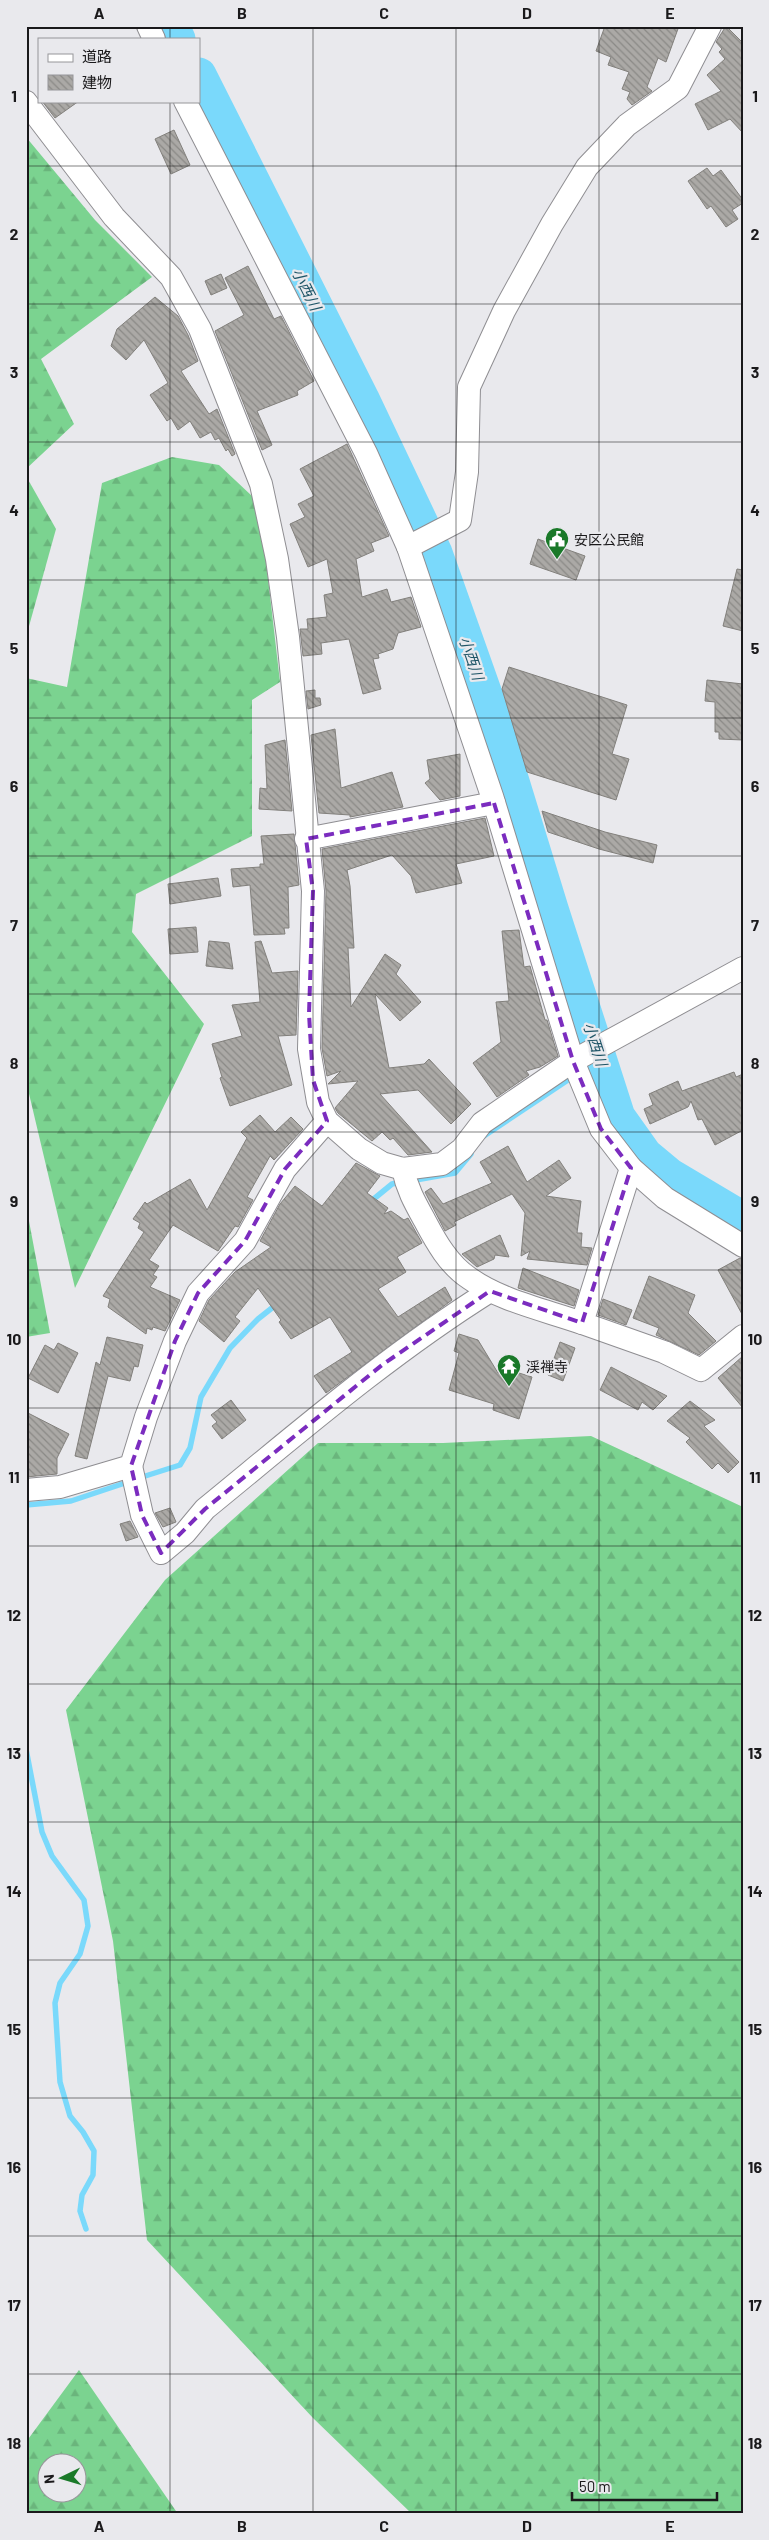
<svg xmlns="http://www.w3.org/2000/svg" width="769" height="2540" font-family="Barlow,'Noto Sans JP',sans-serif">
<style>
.forest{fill:url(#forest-firs);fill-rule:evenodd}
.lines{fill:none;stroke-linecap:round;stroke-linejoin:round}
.stream{stroke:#7ad9fb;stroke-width:5.5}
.river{stroke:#7ad9fb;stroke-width:35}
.building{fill:url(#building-back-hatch);stroke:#82807c}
.minor-casing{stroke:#8f8e92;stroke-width:24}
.minor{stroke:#fff;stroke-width:22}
.marked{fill:none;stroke:#7b2cbf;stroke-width:4;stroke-dasharray:10 6;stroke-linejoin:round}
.grid{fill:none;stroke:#1a191b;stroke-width:1;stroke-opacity:0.55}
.labels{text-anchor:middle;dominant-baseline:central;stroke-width:4.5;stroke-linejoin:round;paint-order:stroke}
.poi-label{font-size:14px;fill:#1a191b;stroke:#e9e9ed;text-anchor:start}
.water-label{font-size:15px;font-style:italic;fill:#1f5567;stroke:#e9e9ed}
.neatline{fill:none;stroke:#1a191b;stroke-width:2}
.grid-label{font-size:16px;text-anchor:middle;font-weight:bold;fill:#1a191b}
</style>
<defs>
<pattern id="forest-firs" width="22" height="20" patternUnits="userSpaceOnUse" patternTransform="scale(1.25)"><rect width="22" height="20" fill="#7bd390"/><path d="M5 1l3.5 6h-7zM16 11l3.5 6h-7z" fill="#6ab57c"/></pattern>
<pattern id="building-back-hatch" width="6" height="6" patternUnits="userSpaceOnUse" patternTransform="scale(1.25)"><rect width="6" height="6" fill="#aba9a6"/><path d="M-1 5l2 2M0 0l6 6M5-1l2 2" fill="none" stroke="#8a8986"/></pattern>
</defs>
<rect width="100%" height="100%" fill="#e9e9ed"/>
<g class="forest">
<path d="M26,137L95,220L152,277L41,359L74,424L26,469Z"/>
<path d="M172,457L219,465L252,496L266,561L280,682L252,700V836L136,894L132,932L204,1024L75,1288L26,1081V678L67,687L102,483Z"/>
<path d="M26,476L56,529L26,637Z"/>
<path d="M26,1205L50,1333L26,1337Z"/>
<path d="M591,1436L743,1507V2514H412L313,2418L147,2240L113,1941L66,1710L165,1580L318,1443H443Z"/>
<path d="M79,2370L178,2514H26V2442ZM78,2462V2492H48V2462Z"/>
</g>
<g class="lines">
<g class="stream">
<path d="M582,1072L600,1061"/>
<path d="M484,1136L574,1076"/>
<path d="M410,1181L455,1173L471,1154"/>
<path d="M370,1202L392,1184L401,1182"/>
<path d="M139,1478L180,1465L190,1448L201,1397L230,1348L258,1319L277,1304"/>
<path d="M26,1505L71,1501L131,1481"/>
<path d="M26,1749L42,1832L52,1856L84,1900L88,1926L80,1954L60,1983L55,2003L60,2082L70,2116L83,2132L94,2151L93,2175L82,2195L80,2211L86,2229"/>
</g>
<g class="river">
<path d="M171,26L178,39"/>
<path d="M199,75L362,399L435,553L486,697L551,909L618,1117L645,1155L669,1175L743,1219"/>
</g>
</g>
<g class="building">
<path d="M605,26H679L666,62L658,58L647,87L652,91L632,105L627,99L630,92L622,89L629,72L608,65L611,57L596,51Z"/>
<path d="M726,26L743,43V133L730,119L708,130L695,104L721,91L707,75L725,59L719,52L722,49L716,42Z"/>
<path d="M42,101H79L55,118Z"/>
<path d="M174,130L190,165L171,174L155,139Z"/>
<path d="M707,168L713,176L721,170L743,200V203L732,210L738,219L726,227L711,206L707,209L688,181Z"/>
<path d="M248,266L274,319L281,316L314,381L297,391L298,395L257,411L272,445L262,450L215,331L244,315L225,278Z"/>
<path d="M221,274L227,288L211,295L205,281Z"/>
<path d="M155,297L178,316L188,335L198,361L181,371L209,414L217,409L235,454L232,456L228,449L226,451L219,438L215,440L211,432L200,438L190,421L178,430L171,418L167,421L150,395L168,383L144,340L126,360L111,346L117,329Z"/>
<path d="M347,444L389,536L371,543L374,551L356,559L362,597L387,589L391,602L411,597L421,627L398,633L393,649L378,654L379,658L373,659L381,689L363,694L349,639L321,643L322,654L303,656L300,629H308L307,619L327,617L324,595L333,593L327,559L308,567L290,524L305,517L298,504L314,496L300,469Z"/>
<path d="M538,539L585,556L576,580L530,564Z"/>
<path d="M737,569L743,570V631L723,626Z"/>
<path d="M509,667L627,705L612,754L629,759L616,800L527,772L502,689Z"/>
<path d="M707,680L743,684V740L719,739V732H715V702L705,701Z"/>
<path d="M315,690V698H320L321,705L308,709L306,691Z"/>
<path d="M335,729L341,788L392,772L403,807L350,817V815L319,813L311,735Z"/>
<path d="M285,740L292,811L259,809L260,788L267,789L265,745Z"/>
<path d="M460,754V796L440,800L425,783L430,779L427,760Z"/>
<path d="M542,811L605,832L657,845L653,863L599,849L548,832Z"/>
<path d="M485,818L494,856L456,864L462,883L416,893L411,876L392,855L347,870L350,886L354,948H348L351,1007L385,954L401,965L396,974L421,1002L400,1021L375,994L389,1068L424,1064L429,1059L471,1104L451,1124L418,1090L380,1094L432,1152L408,1155L393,1138L390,1140L382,1132L372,1141L338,1113L335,1108L358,1081L328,1084L341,1071L327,1076L322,1048L326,891L322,849Z"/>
<path d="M294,834L299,885L288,887L289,928H284L285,934L254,935L250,885L233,887L231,869L260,867V864H264L261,836Z"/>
<path d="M218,878L221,896L170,904L168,884Z"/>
<path d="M196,927L198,952L170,954L168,929Z"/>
<path d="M519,930L524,967L530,966L545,1020H547L558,1056L540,1067L526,1071L529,1075L497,1097L473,1063L501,1042L496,1002L509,1001L502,931Z"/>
<path d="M209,941L229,943L233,969L206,966Z"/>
<path d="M261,941L272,973L298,971L296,1035L278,1036L292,1085L230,1106L220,1078L222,1077L212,1044L242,1036L232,1005L260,1002L255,942Z"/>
<path d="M734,1072L736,1077L743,1074V1130L715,1145L702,1119L698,1120L691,1101L688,1107L650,1124L644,1109L653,1105L649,1094L678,1081L682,1091Z"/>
<path d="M260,1115L275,1132L291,1117L303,1129L274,1160L270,1156L247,1197L253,1200L238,1227L235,1226L218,1251L173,1225L149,1260L159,1266L153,1275L157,1277L150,1287L180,1300L165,1331L153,1327L152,1330L147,1328L146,1334L108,1307L110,1299L103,1296L144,1232L138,1228L140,1223L133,1219L145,1202L147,1204L190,1179L207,1210L247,1138L241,1132Z"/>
<path d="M508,1146L527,1182L559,1160L571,1178L546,1196L581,1201L577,1233H582L581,1247L592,1248L587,1265L527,1259L530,1251L521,1256L525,1213L512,1194L454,1222L456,1225L445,1231L425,1192L431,1188L443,1204L492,1183L480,1162Z"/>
<path d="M356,1163L380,1176L367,1193L388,1208L384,1214L391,1211L404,1220L408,1218L422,1243L397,1257L406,1272L378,1289L398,1317L445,1287L452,1300L326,1393L314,1376L352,1352L330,1317L291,1339L279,1322L281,1320L258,1288L235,1317L240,1321L224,1342L199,1321L209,1300L235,1272L271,1247L260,1241L280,1204L295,1186L322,1206Z"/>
<path d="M500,1235L509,1257L495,1255L494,1259L477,1267L462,1254Z"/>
<path d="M740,1258L743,1259V1316L718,1270Z"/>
<path d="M523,1268L579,1290L574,1306L518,1288Z"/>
<path d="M649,1276L695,1295L688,1313L716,1341L699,1355L656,1335L659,1328L633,1318Z"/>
<path d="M603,1299L632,1310L626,1325L598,1315Z"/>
<path d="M459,1334L478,1340L498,1373L506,1369L532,1377L519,1419L493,1410L494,1404L449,1390L459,1353L454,1351Z"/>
<path d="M107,1337L143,1345L138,1367L134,1366L130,1381L108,1376L87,1459L75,1456L96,1362L100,1365Z"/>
<path d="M560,1342L575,1348L563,1381L548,1375Z"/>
<path d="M58,1343L78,1353L58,1393L28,1378L45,1345L54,1350Z"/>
<path d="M743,1356V1408L718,1378Z"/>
<path d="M611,1367L667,1396L653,1410L642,1402L638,1410L600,1390Z"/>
<path d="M231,1400L246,1420L222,1439L212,1426L217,1422L211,1415Z"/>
<path d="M690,1401L715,1420L704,1426L739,1462L728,1473L718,1463L712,1469L686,1442L690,1438L667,1421Z"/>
<path d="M26,1412L69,1434L57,1458V1474L26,1477Z"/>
<path d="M170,1508L176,1522L163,1527L155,1513Z"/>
<path d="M130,1521L138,1537L126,1541L120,1524Z"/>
</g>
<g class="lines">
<g class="minor-casing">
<g id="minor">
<path d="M148,26L154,39"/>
<path d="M185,101L366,453L408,547L492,796L573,1061L601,1129L631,1168L665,1198L743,1246"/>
<path d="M26,102L114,217L171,277L200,329L261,484L277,559L288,637L313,891L309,1049L318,1102L327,1121L359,1149L382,1163L403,1169L442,1164L462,1149L482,1123L573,1061L743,968"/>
<path d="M408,547L460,520L467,472L469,387L504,311L552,224L587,167L627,125L678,88L710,26"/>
<path d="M306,839L494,803"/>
<path d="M631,1168L582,1323L664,1352L701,1370L743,1336"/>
<path d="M403,1169C407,1189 415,1203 425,1221C436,1242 449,1265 469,1278C501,1301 545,1310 582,1323"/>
<path d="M131,1466L142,1515L161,1553L185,1533L205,1509C298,1433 388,1355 490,1291"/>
<path d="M26,1490L60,1487L131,1466L146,1417L175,1341L198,1293L245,1241L285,1169L327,1121"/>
</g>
</g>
<use href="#minor" class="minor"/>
</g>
<path class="marked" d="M494,803L573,1061L601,1129L631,1168L582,1323L490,1291L382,1365L205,1509L161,1553L142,1515L131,1466L175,1341L198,1293L245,1241L285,1169L327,1121L313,1080L309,1014L313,891L306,839Z"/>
<path class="grid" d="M170,26V39M313,26V2514M456,26V2514M599,26V2514M170,101V2514M26,166H743M26,304H743M26,442H743M26,580H743M26,718H743M26,856H743M26,994H743M26,1132H743M26,1270H743M26,1408H743M26,1546H743M26,1684H743M26,1822H743M26,1960H743M26,2098H743M26,2236H743M26,2374H743"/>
<defs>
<g id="civic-pin" transform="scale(1.25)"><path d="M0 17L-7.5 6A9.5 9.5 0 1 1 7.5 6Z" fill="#1a7929" stroke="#e9e9ed"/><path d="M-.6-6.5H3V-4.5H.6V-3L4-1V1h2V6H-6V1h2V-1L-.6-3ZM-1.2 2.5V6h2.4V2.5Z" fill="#fff"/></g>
<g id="temple-pin" transform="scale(1.25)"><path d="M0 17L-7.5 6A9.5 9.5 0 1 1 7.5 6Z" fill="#1a7929" stroke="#e9e9ed"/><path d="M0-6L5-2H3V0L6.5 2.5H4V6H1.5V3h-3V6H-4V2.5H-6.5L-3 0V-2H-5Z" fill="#fff"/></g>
</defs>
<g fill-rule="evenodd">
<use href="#civic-pin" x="557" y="539"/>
<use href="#temple-pin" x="509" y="1366"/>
</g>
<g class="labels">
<g class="poi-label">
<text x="574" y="539">安区公民館</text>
<text x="526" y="1366">渓禅寺</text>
</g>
<g class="water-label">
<text transform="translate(307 289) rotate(63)">小西川</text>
<text transform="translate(472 658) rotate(71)">小西川</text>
<text transform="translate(596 1044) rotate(72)">小西川</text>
</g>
</g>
<rect width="769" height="2540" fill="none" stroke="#e9e9ed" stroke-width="55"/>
<rect x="38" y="38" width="162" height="65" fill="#e9e9ed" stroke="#969699"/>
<rect x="48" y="54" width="25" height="8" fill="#ffffff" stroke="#969699"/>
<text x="82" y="62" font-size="15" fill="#1a191b">道路</text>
<rect x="48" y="75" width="25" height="15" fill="url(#building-back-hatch)" stroke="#969699"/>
<text x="82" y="88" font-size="15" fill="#1a191b">建物</text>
<g transform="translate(62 2478) rotate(265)"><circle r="24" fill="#e9e9ed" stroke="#969699"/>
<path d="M0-4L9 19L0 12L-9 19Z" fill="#1a7929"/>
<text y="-8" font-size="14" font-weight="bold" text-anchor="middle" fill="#1a191b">N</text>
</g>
<path d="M572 2492v8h145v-8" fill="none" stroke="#1a191b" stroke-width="2.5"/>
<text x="579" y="2492" font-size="15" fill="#1a191b" stroke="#e9e9ed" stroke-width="4" paint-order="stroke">50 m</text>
<rect x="28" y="28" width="714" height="2484" class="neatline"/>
<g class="grid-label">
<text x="99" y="19">A</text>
<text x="242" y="19">B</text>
<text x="384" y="19">C</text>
<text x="527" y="19">D</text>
<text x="670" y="19">E</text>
<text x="14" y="102">1</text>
<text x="755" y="102">1</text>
<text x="14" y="240">2</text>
<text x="755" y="240">2</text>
<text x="14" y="378">3</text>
<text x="755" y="378">3</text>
<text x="14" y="516">4</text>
<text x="755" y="516">4</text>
<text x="14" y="654">5</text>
<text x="755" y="654">5</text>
<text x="14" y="792">6</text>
<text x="755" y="792">6</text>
<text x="14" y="931">7</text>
<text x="755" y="931">7</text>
<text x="14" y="1069">8</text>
<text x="755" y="1069">8</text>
<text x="14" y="1207">9</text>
<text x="755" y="1207">9</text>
<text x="14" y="1345">10</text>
<text x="755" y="1345">10</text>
<text x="14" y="1483">11</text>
<text x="755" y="1483">11</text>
<text x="14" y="1621">12</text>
<text x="755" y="1621">12</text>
<text x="14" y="1759">13</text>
<text x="755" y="1759">13</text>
<text x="14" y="1897">14</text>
<text x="755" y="1897">14</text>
<text x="14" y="2035">15</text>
<text x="755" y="2035">15</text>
<text x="14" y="2173">16</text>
<text x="755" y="2173">16</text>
<text x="14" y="2311">17</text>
<text x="755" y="2311">17</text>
<text x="14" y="2449">18</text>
<text x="755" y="2449">18</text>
<text x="99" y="2532">A</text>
<text x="242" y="2532">B</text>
<text x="384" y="2532">C</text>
<text x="527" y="2532">D</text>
<text x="670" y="2532">E</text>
</g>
</svg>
